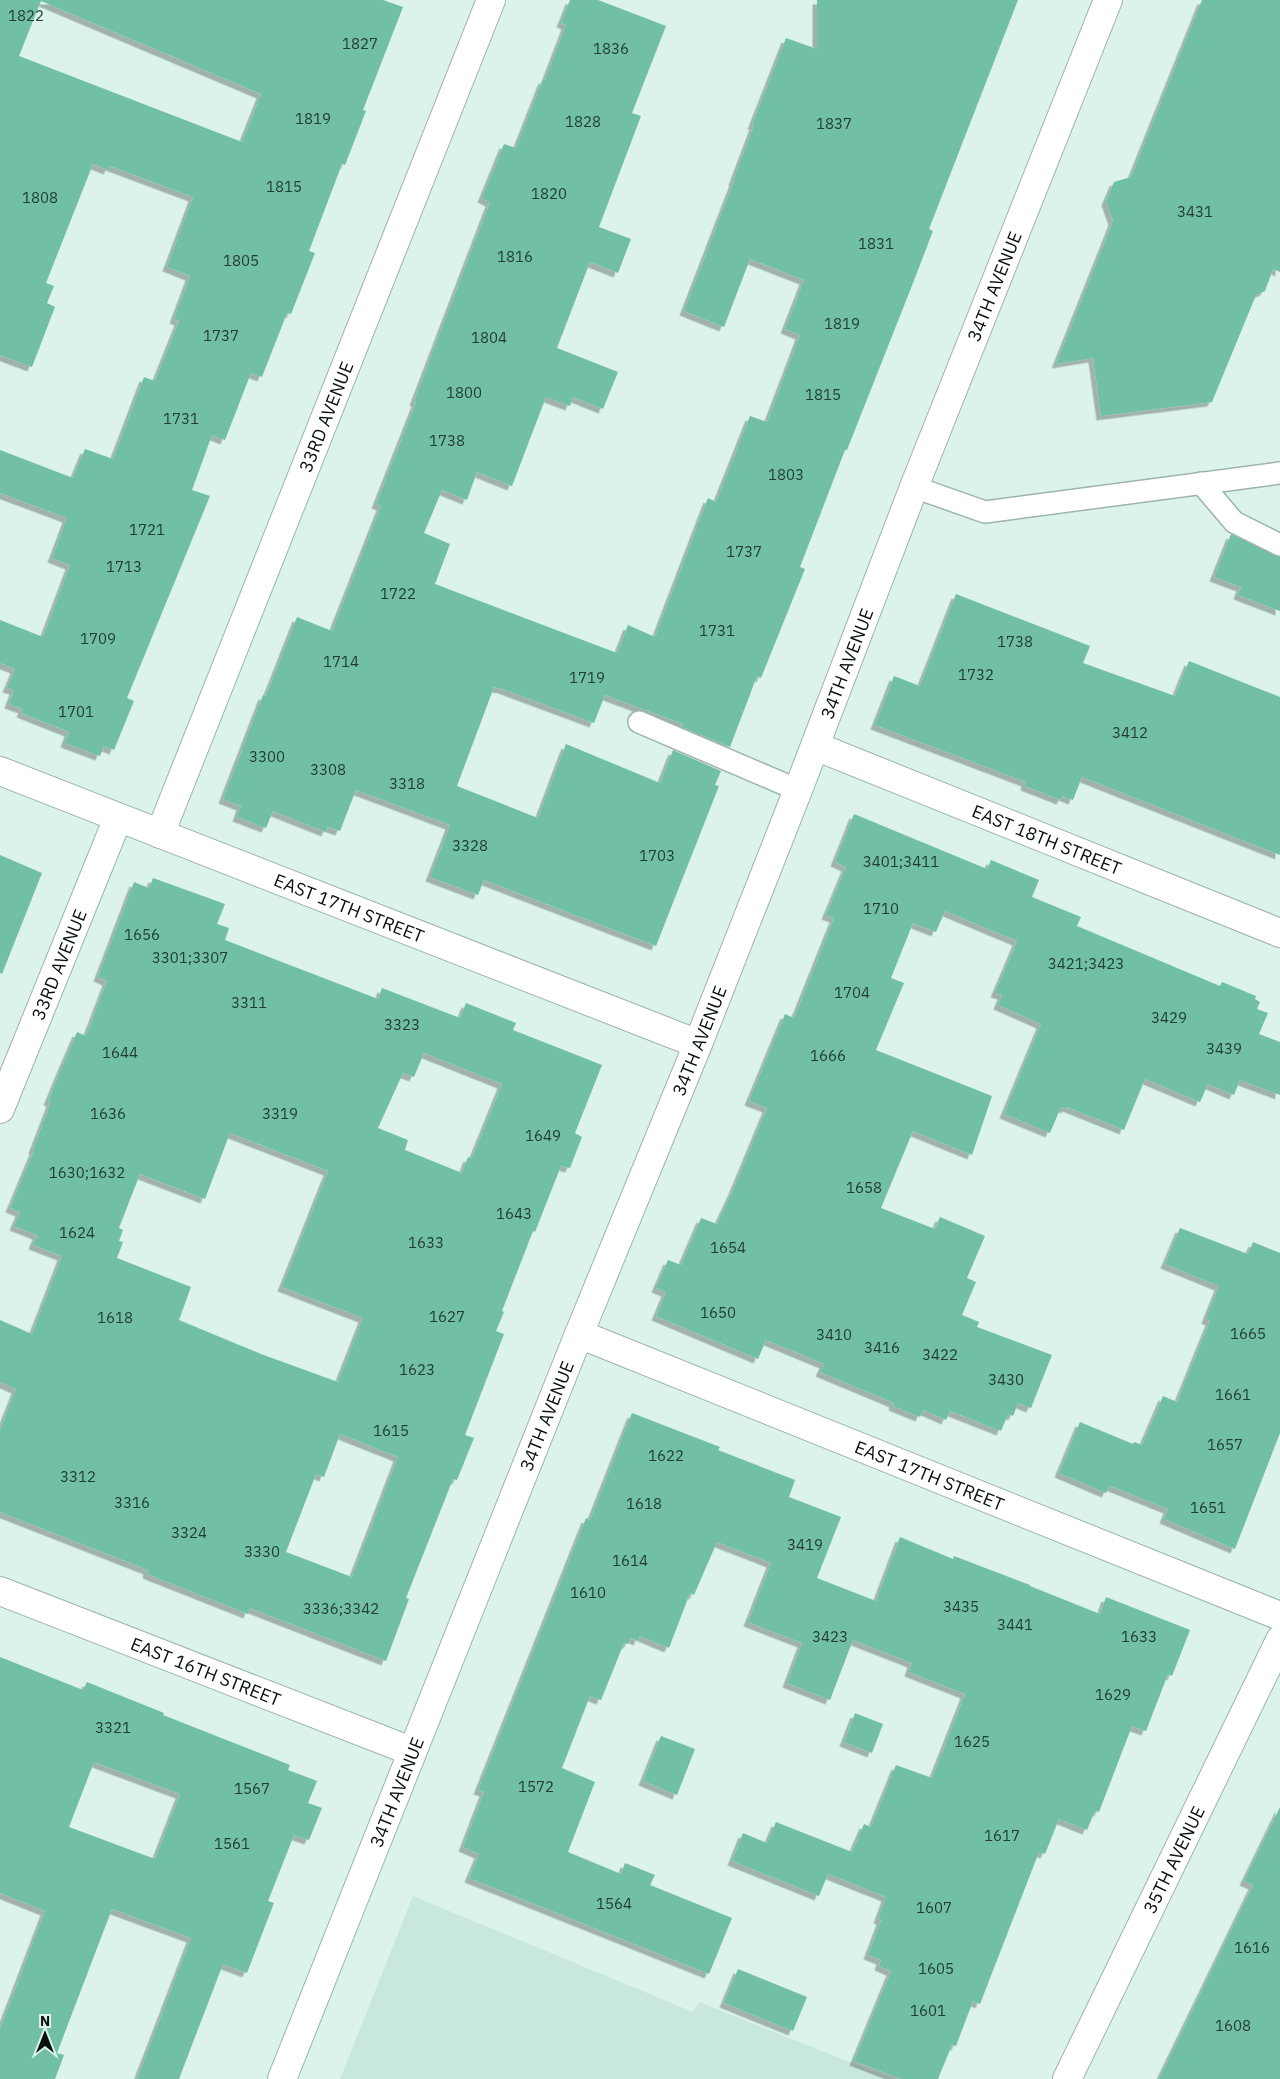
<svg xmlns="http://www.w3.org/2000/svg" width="1280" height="2079" font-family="'IBM Plex Sans',sans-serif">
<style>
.built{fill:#c8e8db}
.building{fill:#71c0a4;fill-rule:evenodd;filter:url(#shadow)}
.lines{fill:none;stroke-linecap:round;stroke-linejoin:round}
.service-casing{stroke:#9db4aa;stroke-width:24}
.minor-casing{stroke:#9db4aa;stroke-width:30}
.secondary-casing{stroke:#9db4aa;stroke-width:30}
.service{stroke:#fff;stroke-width:21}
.minor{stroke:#fff;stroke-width:28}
.secondary{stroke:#fff;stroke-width:28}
.labels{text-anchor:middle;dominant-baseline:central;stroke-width:4;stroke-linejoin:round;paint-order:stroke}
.number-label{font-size:15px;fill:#233d34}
.street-label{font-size:18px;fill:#09110e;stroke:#dbf3e9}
</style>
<defs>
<filter id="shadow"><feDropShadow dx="-4.5" dy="4.5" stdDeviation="0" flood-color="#0004"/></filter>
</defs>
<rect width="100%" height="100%" fill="#dbf3e9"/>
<path class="built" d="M413,1896L693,2012L699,2002L892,2079H340Z"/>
<g class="building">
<path d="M0,0H383L403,7L363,110L366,111L345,165L342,164L309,251L315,253L291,314L287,313L262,377L251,373L225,440L212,435L192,490L210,496L127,698L134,701L114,750L104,746L100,756L65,743L69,732L21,713L23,709L9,704L14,690L7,688L15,669L0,663V620L43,637L70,565L52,558L67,518L0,493V450L73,478L85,449L113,459L144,377L155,381L179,321L174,319L190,276L167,267L193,197L110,166L108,170L93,164L46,283L54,286L47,303L55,307L32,367L0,355ZM41,1L261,94L242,142L19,56Z"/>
<path d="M570,0H598L666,26L632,113L641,116L599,227L631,239L618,273L590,262L557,348L618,372L603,409L573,397L570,406L546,397L512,486L477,472L467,500L442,490L424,533L450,544L435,584L617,653L628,625L655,637L708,498L716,502L750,416L767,422L800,335L785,329L804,280L750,259L724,327L684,311L734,181H733L754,125H752L786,38L817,49V0H1018L929,229L933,231L913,283L847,450H845L800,567L805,569L761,678L757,676L730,747L682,727L683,724L605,695L594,723L500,688V689L494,687L457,786L538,818L566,744L660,783L673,750L721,771L715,785L719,786L656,946L484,880L478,895L430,877L450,825L356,790L340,831L328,827L326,832L273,811L266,828L237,817L241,806L223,799L263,695L266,696L297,617L332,631L381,506L376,504L416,402L414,401L490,202L482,198L504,144L516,148L543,79L545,80L566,25L561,23Z"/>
<path d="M1202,0H1280V272L1273,269L1265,291L1256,295L1212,402L1101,416L1093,358L1056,364L1113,221L1106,201L1114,182L1131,177Z"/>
<path d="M1231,534L1280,557V611L1238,595L1241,587L1214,577Z"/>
<path d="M956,594L1090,646L1083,663L1175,696L1189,661L1280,697V855L1082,777L1073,800L1063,796L1061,800L1025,786L1026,782L875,725L894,676L920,686Z"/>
<path d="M854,814L987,869L991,860L1039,880L1032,897L1081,917L1077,926L1220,986L1222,982L1256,996L1255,999L1260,1002L1257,1009L1268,1013L1259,1034L1280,1042V1095L1240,1080L1234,1095L1208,1084L1200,1102L1145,1079L1124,1130L1067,1107L1066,1109L1061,1107L1050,1133L1004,1114L1041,1024L998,1005L1002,995L995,993L1017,941L945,911L936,932L913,923L891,978L904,983L876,1050L992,1096L972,1155L913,1131L881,1208L935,1229L940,1217L985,1236L967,1278L976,1282L962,1315L979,1322L977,1327L1052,1355L1031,1408L1018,1403L1013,1416L1008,1414L1001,1431L950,1411L946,1420L923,1410L920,1417L893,1406L894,1403L820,1372L824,1364L766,1340L758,1359L656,1316L666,1292L656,1288L668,1260L681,1265L701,1218L717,1224L733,1190L767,1108L749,1101L785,1014L794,1018L834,918L826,915L846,867L835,862Z"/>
<path d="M0,855L42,873L2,974L0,973Z"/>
<path d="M153,878L225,904L217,924L229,928L225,940L378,999L382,988L460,1018L466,1003L516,1023L513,1030L602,1065L575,1133L582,1137L570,1168L561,1166L535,1232L533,1231L502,1311L504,1312L496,1331L504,1334L465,1435L474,1438L457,1480L453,1479L406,1598L409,1599L386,1661L250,1608L248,1614L147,1574L148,1570L0,1512V1430L16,1389L0,1382V1320L32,1334L62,1256L33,1245L37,1235L14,1226L20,1212L10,1208L34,1150L33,1149L51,1102L48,1101L62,1067L77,1032L86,1036L107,981L98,977L134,882L149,888ZM424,1053L502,1084L472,1158L468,1157L462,1173L405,1150L408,1140L378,1128L403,1073L414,1077ZM230,1133L328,1171L282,1287L363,1318L338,1382L261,1354L179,1320L191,1287L117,1258L123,1242L119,1241L123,1230L119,1228L140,1174L205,1199ZM340,1434L398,1457L352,1577L286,1552L316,1474L324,1477Z"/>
<path d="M1180,1228L1248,1254L1253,1242L1280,1253V1433L1235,1549L1164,1519L1168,1509L1110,1486L1106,1493L1059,1473L1080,1422L1133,1444L1134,1442L1142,1445L1163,1396L1177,1402L1210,1321L1206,1319L1219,1286L1165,1264Z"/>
<path d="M632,1413L720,1447L718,1450L795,1480L789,1497L841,1517L817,1578L876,1601L900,1537L953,1559L954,1556L1030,1585V1586L1100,1614L1106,1597L1190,1630L1172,1676L1168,1674L1146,1731L1132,1726L1099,1812L1095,1811L1087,1830L1059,1819L1045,1854L1039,1852L980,2004L973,2001L956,2046L952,2045L938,2079H901L854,2061L891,1971L879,1966L881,1960L868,1955L881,1920L878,1919L886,1897L828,1874L819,1896L732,1861L743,1833L767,1843L776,1822L852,1852L864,1824L871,1827L896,1765L932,1778L965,1694L909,1672L912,1663L853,1640L830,1700L787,1683L802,1643L748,1622L771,1563L717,1542L694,1595L690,1593L669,1648L640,1636L638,1641L631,1638L628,1644L624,1643L601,1700L590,1696L562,1768L595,1782L568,1852L621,1874L625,1863L655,1875L650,1885L732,1918L709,1974L469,1878L479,1854L463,1847L484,1792L478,1790L586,1518L590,1520Z"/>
<path d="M0,1657L83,1690L87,1682L164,1713L163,1715L290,1765L288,1770L317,1781L308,1803L322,1808L309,1840L294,1835L268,1901L274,1903L247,1973L223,1964L179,2079H137L191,1938L112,1909L57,2053L64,2055L55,2079H0V2029L45,1911L0,1893ZM94,1762L180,1794L155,1859L69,1827Z"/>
<path d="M855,1713L883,1724L872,1753L844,1742Z"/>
<path d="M661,1736L695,1749L677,1795L643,1781Z"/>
<path d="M1280,1807V2079H1159L1253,1885L1244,1881Z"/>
<path d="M738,1969L807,1997L793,2031L724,2003Z"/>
</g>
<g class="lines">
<g class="service-casing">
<g id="service">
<path d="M1201,483L1234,522L1280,545"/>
<path d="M914,487L985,512L1280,473"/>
<path d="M639,722L798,790"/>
</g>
</g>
<g class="minor-casing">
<g id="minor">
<path id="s1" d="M815,746L1280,933"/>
<path id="s2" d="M0,771L698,1044"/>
<path id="s3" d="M160,834L491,0"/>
<path id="s4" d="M0,1109L118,818"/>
<path id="s5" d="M579,1334L1280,1616"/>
<path id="s6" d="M0,1591L411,1751"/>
<path id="s7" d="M282,2079L579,1334L698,1044L798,790L914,487L1108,0"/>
</g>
</g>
<g class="secondary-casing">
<g id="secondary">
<path id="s8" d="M1067,2079L1280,1640"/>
</g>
</g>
<use href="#service" class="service"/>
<use href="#minor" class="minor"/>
<use href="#secondary" class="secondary"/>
</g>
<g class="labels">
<g class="number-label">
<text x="26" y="15">1822</text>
<text x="360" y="43">1827</text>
<text x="611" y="48">1836</text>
<text x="313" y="118">1819</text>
<text x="583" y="121">1828</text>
<text x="834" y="123">1837</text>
<text x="284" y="186">1815</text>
<text x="549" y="193">1820</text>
<text x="40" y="197">1808</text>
<text x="1195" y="211">3431</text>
<text x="876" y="243">1831</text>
<text x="515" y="256">1816</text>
<text x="241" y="260">1805</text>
<text x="842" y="323">1819</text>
<text x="221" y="335">1737</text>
<text x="489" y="337">1804</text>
<text x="464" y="392">1800</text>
<text x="823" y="394">1815</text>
<text x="181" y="418">1731</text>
<text x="447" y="440">1738</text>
<text x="786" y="474">1803</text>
<text x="147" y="529">1721</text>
<text x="744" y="551">1737</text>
<text x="124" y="566">1713</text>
<text x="398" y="593">1722</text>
<text x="717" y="630">1731</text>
<text x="98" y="638">1709</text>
<text x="1015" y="641">1738</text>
<text x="341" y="661">1714</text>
<text x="976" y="674">1732</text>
<text x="587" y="677">1719</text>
<text x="76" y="711">1701</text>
<text x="1130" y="732">3412</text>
<text x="267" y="756">3300</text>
<text x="328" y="769">3308</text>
<text x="407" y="783">3318</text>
<text x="470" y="845">3328</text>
<text x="657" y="855">1703</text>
<text x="901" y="861">3401;3411</text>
<text x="881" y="908">1710</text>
<text x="142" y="934">1656</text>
<text x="190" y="957">3301;3307</text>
<text x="1086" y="963">3421;3423</text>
<text x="852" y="992">1704</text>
<text x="249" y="1002">3311</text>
<text x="1169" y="1017">3429</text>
<text x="402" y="1024">3323</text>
<text x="1224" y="1048">3439</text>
<text x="120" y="1052">1644</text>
<text x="828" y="1055">1666</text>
<text x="108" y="1113">1636</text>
<text x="280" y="1113">3319</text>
<text x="543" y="1135">1649</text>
<text x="87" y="1172">1630;1632</text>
<text x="864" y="1187">1658</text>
<text x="514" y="1213">1643</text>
<text x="77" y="1232">1624</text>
<text x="426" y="1242">1633</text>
<text x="728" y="1247">1654</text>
<text x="718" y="1312">1650</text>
<text x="447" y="1316">1627</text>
<text x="115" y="1317">1618</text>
<text x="1248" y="1333">1665</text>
<text x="834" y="1334">3410</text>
<text x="882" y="1347">3416</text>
<text x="940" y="1354">3422</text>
<text x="417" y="1369">1623</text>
<text x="1006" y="1379">3430</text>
<text x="1233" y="1394">1661</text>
<text x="391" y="1430">1615</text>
<text x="1225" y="1444">1657</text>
<text x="666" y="1455">1622</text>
<text x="78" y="1476">3312</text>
<text x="132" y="1502">3316</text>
<text x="644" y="1503">1618</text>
<text x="1208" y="1507">1651</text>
<text x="189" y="1532">3324</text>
<text x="805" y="1544">3419</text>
<text x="262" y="1551">3330</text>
<text x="630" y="1560">1614</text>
<text x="588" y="1592">1610</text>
<text x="961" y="1606">3435</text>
<text x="341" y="1608">3336;3342</text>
<text x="1015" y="1624">3441</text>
<text x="830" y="1636">3423</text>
<text x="1139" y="1636">1633</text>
<text x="1113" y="1694">1629</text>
<text x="113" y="1727">3321</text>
<text x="972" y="1741">1625</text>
<text x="536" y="1786">1572</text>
<text x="252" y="1788">1567</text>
<text x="1002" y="1835">1617</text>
<text x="232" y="1843">1561</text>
<text x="614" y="1903">1564</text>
<text x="934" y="1907">1607</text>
<text x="1252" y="1947">1616</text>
<text x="936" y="1968">1605</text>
<text x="928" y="2010">1601</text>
<text x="1233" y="2025">1608</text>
</g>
<g class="street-label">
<text stroke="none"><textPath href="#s7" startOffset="1929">34TH AVENUE</textPath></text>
<text stroke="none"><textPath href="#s3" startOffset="449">33RD AVENUE</textPath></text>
<text stroke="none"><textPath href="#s7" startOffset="1524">34TH AVENUE</textPath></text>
<text stroke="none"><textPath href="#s1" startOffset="250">EAST 18TH STREET</textPath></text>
<text stroke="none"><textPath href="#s2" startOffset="375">EAST 17TH STREET</textPath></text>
<text stroke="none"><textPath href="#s4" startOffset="156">33RD AVENUE</textPath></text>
<text stroke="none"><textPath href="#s7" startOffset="1119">34TH AVENUE</textPath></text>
<text stroke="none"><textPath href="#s7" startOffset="714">34TH AVENUE</textPath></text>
<text stroke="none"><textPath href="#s5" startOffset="378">EAST 17TH STREET</textPath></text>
<text stroke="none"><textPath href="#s6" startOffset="221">EAST 16TH STREET</textPath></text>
<text stroke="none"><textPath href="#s7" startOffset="309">34TH AVENUE</textPath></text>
<text stroke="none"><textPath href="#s8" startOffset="244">35TH AVENUE</textPath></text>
</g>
</g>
<g transform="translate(45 2034)" stroke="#dbf3e9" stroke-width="4" paint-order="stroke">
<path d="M0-4L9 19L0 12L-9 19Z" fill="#09110e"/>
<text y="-8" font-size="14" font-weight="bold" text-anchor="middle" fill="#09110e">N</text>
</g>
</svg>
